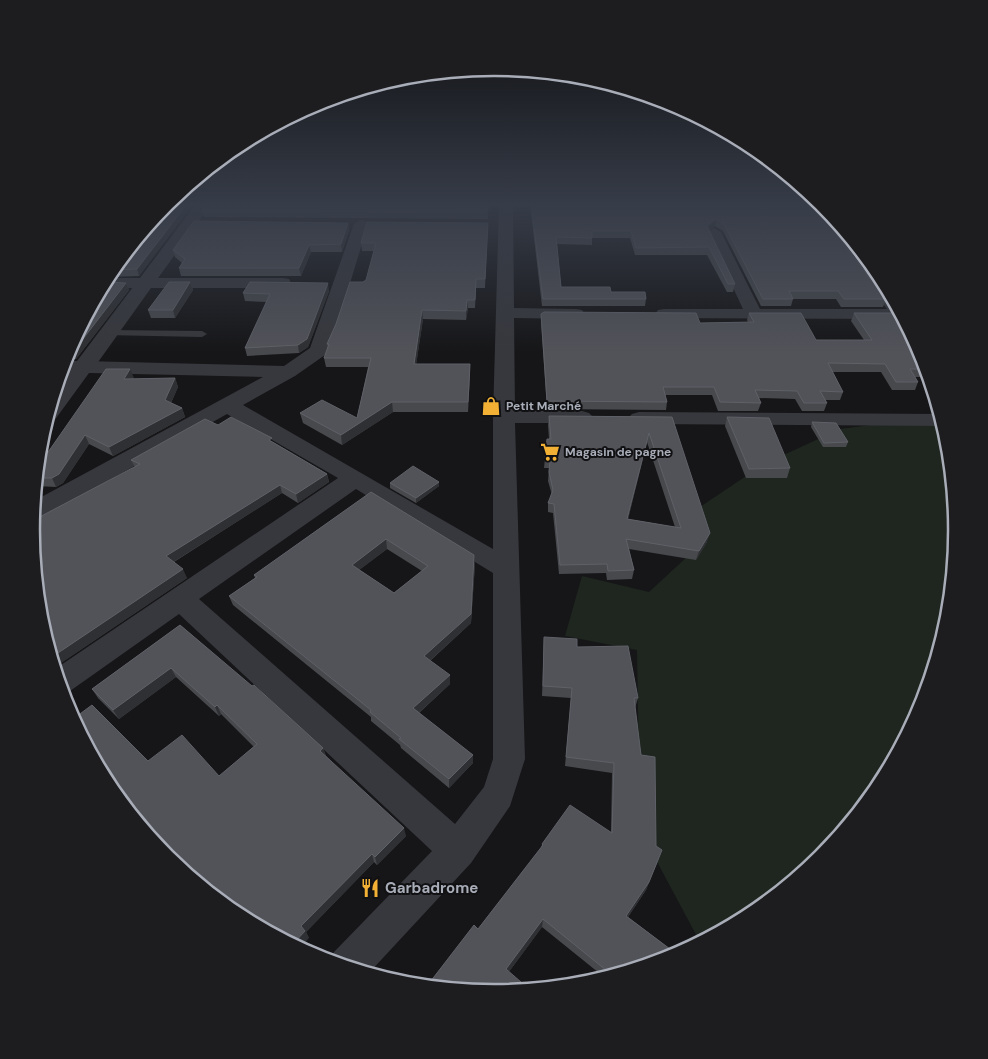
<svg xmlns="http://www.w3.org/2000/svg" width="988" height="1059" font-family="'DM Sans',sans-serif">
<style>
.green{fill:#1e261f}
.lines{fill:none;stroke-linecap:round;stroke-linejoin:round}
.service{fill:#37383d;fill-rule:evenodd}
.minor{fill:#37383d;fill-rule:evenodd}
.tertiary{fill:#37383d;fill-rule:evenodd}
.wall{fill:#47494d;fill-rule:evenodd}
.shaded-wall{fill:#2f3033}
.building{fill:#525359;stroke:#5f6168;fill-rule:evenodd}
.labels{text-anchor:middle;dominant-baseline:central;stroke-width:4;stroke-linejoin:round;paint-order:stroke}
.poi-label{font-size:12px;font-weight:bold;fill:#a8adb8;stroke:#111113;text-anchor:start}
.near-poi-label{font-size:15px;font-weight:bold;fill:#a8adb8;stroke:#111113;text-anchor:start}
.rim{fill:none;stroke:#a8adb8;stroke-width:2.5}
</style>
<rect width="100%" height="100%" fill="#161618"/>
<path class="green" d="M941,416L948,440L957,530L948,620L921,707L879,787L821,857L751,914L700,942L640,830L637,650L565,636L582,576L649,592L689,555L694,511L764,464L840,429Z"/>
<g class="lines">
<path class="service" d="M108,330L202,331L207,334L202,337L105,335V331Z"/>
<g class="minor">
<path d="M499,204H513L514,308L576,309L582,310L585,314L582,318L576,319L514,318L515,411H582L589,413L593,417L589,421L582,423H515L525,759L510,806L471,863L369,973L330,961L334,952L432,851L179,614L70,691L62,693L55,669L338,478L227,414L42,518L33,520L34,501L263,377L89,373L54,421L45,423C51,404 62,366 83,361L284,366L310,348L354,224L361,220L366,221L368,224L334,336L325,355L295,376L243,405L493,549V417ZM356,489L493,573V759L484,787L455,824L199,599Z"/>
<path d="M813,204H823L829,211L884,281L903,319L658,318L655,314L658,310L664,309H743L707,232L714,228L721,232L760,309H887L813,210L811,207Z"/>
<path d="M106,278H283L289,279L291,283L289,287L283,288H101Z"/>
<path d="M639,412L940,414L944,426L639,424L632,422L628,418L632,414Z"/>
</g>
<path class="tertiary" d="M196,204H211L91,372L60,373L64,361H77Z"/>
</g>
<g class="wall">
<path d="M165,204H193L139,276L107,277L109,272Z"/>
<path d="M488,204V219L204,217L202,211Z"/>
<path d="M530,204H784L886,299L883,307H841L836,299H793L791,306H761L723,231L715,226L709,230L735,284L733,292H727L707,255H635L630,238H592V245L557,244L561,287L611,292L646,299L645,306H542Z"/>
<path d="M348,223L349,230L342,252H311L301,276H181L179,268L182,263L175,257L173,250Z"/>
<path d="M488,223L485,288H476L475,308H468L466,320L423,319L416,364H470V374L468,412H393L342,445L303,423L300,413L357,418L368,367H326L324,358L328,348L327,344L366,280L374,251H362L361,243Z"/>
<path d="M104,282L126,283L129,290L76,359H64L67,352Z"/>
<path d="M190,282L193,290L175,318H151L148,310Z"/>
<path d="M329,291L308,347L299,353L247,356L245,348L267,302L245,301L243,293Z"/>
<path d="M749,313L816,340H864L851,321L854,313L922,353L929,377H915L918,382L915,390H892L881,372H832L843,392L840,400H825L827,403L824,411H802L795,399L759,398L761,403L758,411H718L712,395H665L667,402L666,410L547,409L541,322V314L700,323L748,322L747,320Z"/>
<path d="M134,378L133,379L175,378L178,387L171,403L182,408L185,417L113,456L89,444L63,483L56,487L36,486L37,468Z"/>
<path d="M549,416L672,417L707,542L696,560L629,549L634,570L632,579L607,580L606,573L559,574L553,513L548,512V503L552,495L548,481L549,468H544L547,439H549L548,425ZM647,442L675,527L628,519Z"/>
<path d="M727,417L790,468L787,478H746L725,426Z"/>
<path d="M812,422L848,442L846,447H823L811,427Z"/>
<path d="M218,425L273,442L327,474L329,482L298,503L282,493L174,562L187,578L55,667L40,620L135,467L131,460Z"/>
<path d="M439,482V486L416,503L390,488V483Z"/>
<path d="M371,492L475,564L471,623L430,661L450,684L419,713L473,755V763L449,788L401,748L400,745L371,721V717L233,605L229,596L255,578L254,575ZM387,549L422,571L394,593L359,570Z"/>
<path d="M180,625L323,748L326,756L406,836L377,865L374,862L306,932L309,938L237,914L193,879L191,876L167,857L97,763L73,719L148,761L219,776L254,747L221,714L219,716L176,677L119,719L98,698L92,689Z"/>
<path d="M544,637L577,647L638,698L635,708L641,755L656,846L659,858L646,890L628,917L674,952L671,957L604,977L542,927L494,992L478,929L541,848L542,844L611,832L612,773L565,766L571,698L542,696Z"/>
</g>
<g class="shaded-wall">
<path d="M187,204H193L139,276L137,269Z"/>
<path d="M716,219L715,226L705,233L707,226Z"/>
<path d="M348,223L349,230L342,252L341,244Z"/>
<path d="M309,245L311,252L301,276L299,268Z"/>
<path d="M190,282L193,290L175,318L173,310Z"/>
<path d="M126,283L129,290L76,359L73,352Z"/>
<path d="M328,283L329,291L308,347L299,353L298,345Z"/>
<path d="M467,300L468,308L466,320V311Z"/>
<path d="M422,310L423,319L415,373L414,364Z"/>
<path d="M470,364V374L468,412V402Z"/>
<path d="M130,369L134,378L128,387L124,379Z"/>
<path d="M61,370L63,375L56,387Z"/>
<path d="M175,378L178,387L168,409L165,400Z"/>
<path d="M392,402L393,412L342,445L341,435Z"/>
<path d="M182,408L185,417L113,456L109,447Z"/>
<path d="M649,433L647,442L626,528L627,519Z"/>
<path d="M85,435L89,444L63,483L56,487L52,478Z"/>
<path d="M327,474L329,482L298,503L296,494Z"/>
<path d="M439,482V486L416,503V498Z"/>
<path d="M280,485L282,493L170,564L166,556Z"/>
<path d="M710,533L707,542L696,560L699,551Z"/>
<path d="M386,539L387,549L354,574L352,565Z"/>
<path d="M474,555L475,564L471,623L425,665L424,656Z"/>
<path d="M183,569L187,578L55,667L52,657Z"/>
<path d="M171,668L176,677L119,719L113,710Z"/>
<path d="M450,675V684L414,717L413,708Z"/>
<path d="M217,705L221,714L219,716L215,707Z"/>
<path d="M323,748L326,757L320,751Z"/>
<path d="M473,755V763L449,788V779Z"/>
<path d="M404,828L406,836L377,865L375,857Z"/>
<path d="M662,850L646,890L623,924L626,916Z"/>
<path d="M372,854L374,862L306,932L309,938L300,948L293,944L301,926Z"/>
<path d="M186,868L191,876L183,870Z"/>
<path d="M543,919L542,927L506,976V969Z"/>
</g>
<g class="building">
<path d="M165,204H187L137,269L111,270Z"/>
<path d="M206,204H488V212L202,211Z"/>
<path d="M531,204H784L791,206H815L886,299H844L838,291H789L793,299H763L724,224L716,219L707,226L735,284H728L709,247L636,248L631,231H592V238L556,237L561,287H610L611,292H645L646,299H543Z"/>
<path d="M194,221L348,223L341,244L309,245L299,268H179L185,259L173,250Z"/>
<path d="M367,222L488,223L485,279H476L475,300H467L466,311L422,310L414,364H470L468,402H392L341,435L300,413L322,400L357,418L371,358H324L329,344H327L336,324L350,282H363L366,280L376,243H361Z"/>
<path d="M104,282L126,283L73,352H67Z"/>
<path d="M169,282H190L173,310H148Z"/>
<path d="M250,282L328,283L307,339L298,345L245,348L270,294L243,293Z"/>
<path d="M544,312L696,313L700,323L754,322L749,313H801L816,340H872L854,313H900L922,353L927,369H910L918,382H896L885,364L828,363L843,392L820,391L827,403H804L797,391L755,390L761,403L720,402L714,387H663L667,402L547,401L541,314Z"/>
<path d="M106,369H130L124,379L175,378L165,400L182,408L109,447L85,435L59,474L52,478H36L37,468Z"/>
<path d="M549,416L672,417L710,533L699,551L626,539L634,570L608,571L607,564L560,565L554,504L548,503L553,490L549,472L550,459H545L547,439H551ZM649,433L681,528L627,519Z"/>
<path d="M231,417L272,438L269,440L327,474L296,494L280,485L166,556L183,569L52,657L40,620L31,529L32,521L140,464L131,460L205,419L218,425Z"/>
<path d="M727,417L769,418L790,468L749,469Z"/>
<path d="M812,422L836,423L848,442L824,443Z"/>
<path d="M413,466L439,482L416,498L390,483Z"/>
<path d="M371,492L474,555L471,614L424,656L450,675L413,708L473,755L449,779L399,739L401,738L370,712L371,710L229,596L257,577L254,575ZM386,539L428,566L394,593L352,565Z"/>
<path d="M180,625L252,686L254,685L323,748L320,751L404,828L375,857L372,854L301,926L305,931L293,944L237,914L197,881L186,868L183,870L167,857L109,786L98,766L100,765L94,759L73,719L92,705L148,761L182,735L219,776L257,744L217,705L215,707L171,668L113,710L92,689Z"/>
<path d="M544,637L577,639V647L628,646L638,698H634L641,755L655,757L656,846L662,850L649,882L626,916L674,952L695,938L698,943L671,957L649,964L647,961L645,965L612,975L543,919L506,969L529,989L494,992L427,986L474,925L478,929L543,845L542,844L570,805L612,833L614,763L566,757L572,688L543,686Z"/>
</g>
<linearGradient id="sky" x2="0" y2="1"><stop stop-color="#0c0c0d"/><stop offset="0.58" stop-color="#363c48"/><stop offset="1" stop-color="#363c48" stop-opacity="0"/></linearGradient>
<rect width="988" height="353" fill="url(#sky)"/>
<defs>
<g id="shop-bare" transform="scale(1.5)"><path d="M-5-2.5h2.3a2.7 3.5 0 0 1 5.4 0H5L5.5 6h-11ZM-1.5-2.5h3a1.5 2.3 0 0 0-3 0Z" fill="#f2b134" stroke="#111113" stroke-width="2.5" paint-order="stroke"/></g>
<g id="supermarket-bare" transform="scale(1.5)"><path d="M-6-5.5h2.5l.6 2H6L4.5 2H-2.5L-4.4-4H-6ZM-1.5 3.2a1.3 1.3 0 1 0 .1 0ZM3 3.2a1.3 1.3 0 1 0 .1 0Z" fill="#f2b134" stroke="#111113" stroke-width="2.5" paint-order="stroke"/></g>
<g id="restaurant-bare" transform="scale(1.5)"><path d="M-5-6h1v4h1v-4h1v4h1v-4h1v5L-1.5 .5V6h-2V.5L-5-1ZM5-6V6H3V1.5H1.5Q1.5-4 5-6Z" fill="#f2b134" stroke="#111113" stroke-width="2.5" paint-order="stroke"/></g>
</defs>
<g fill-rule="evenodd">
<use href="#shop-bare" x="491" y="406"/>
<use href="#supermarket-bare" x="550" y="452"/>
<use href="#restaurant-bare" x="370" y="888"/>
</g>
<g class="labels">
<g class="poi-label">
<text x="506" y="406">Petit Marché</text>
<text x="565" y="452">Magasin de pagne</text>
</g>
<g class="near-poi-label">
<text x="385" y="888">Garbadrome</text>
</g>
</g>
<path d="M0 0H988V1059H0ZM40 530a454 454 0 1 1 908 0a454 454 0 1 1-908 0Z" fill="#1d1d20" fill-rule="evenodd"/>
<path class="rim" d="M40 530a454 454 0 1 1 908 0a454 454 0 1 1-908 0Z"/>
</svg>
